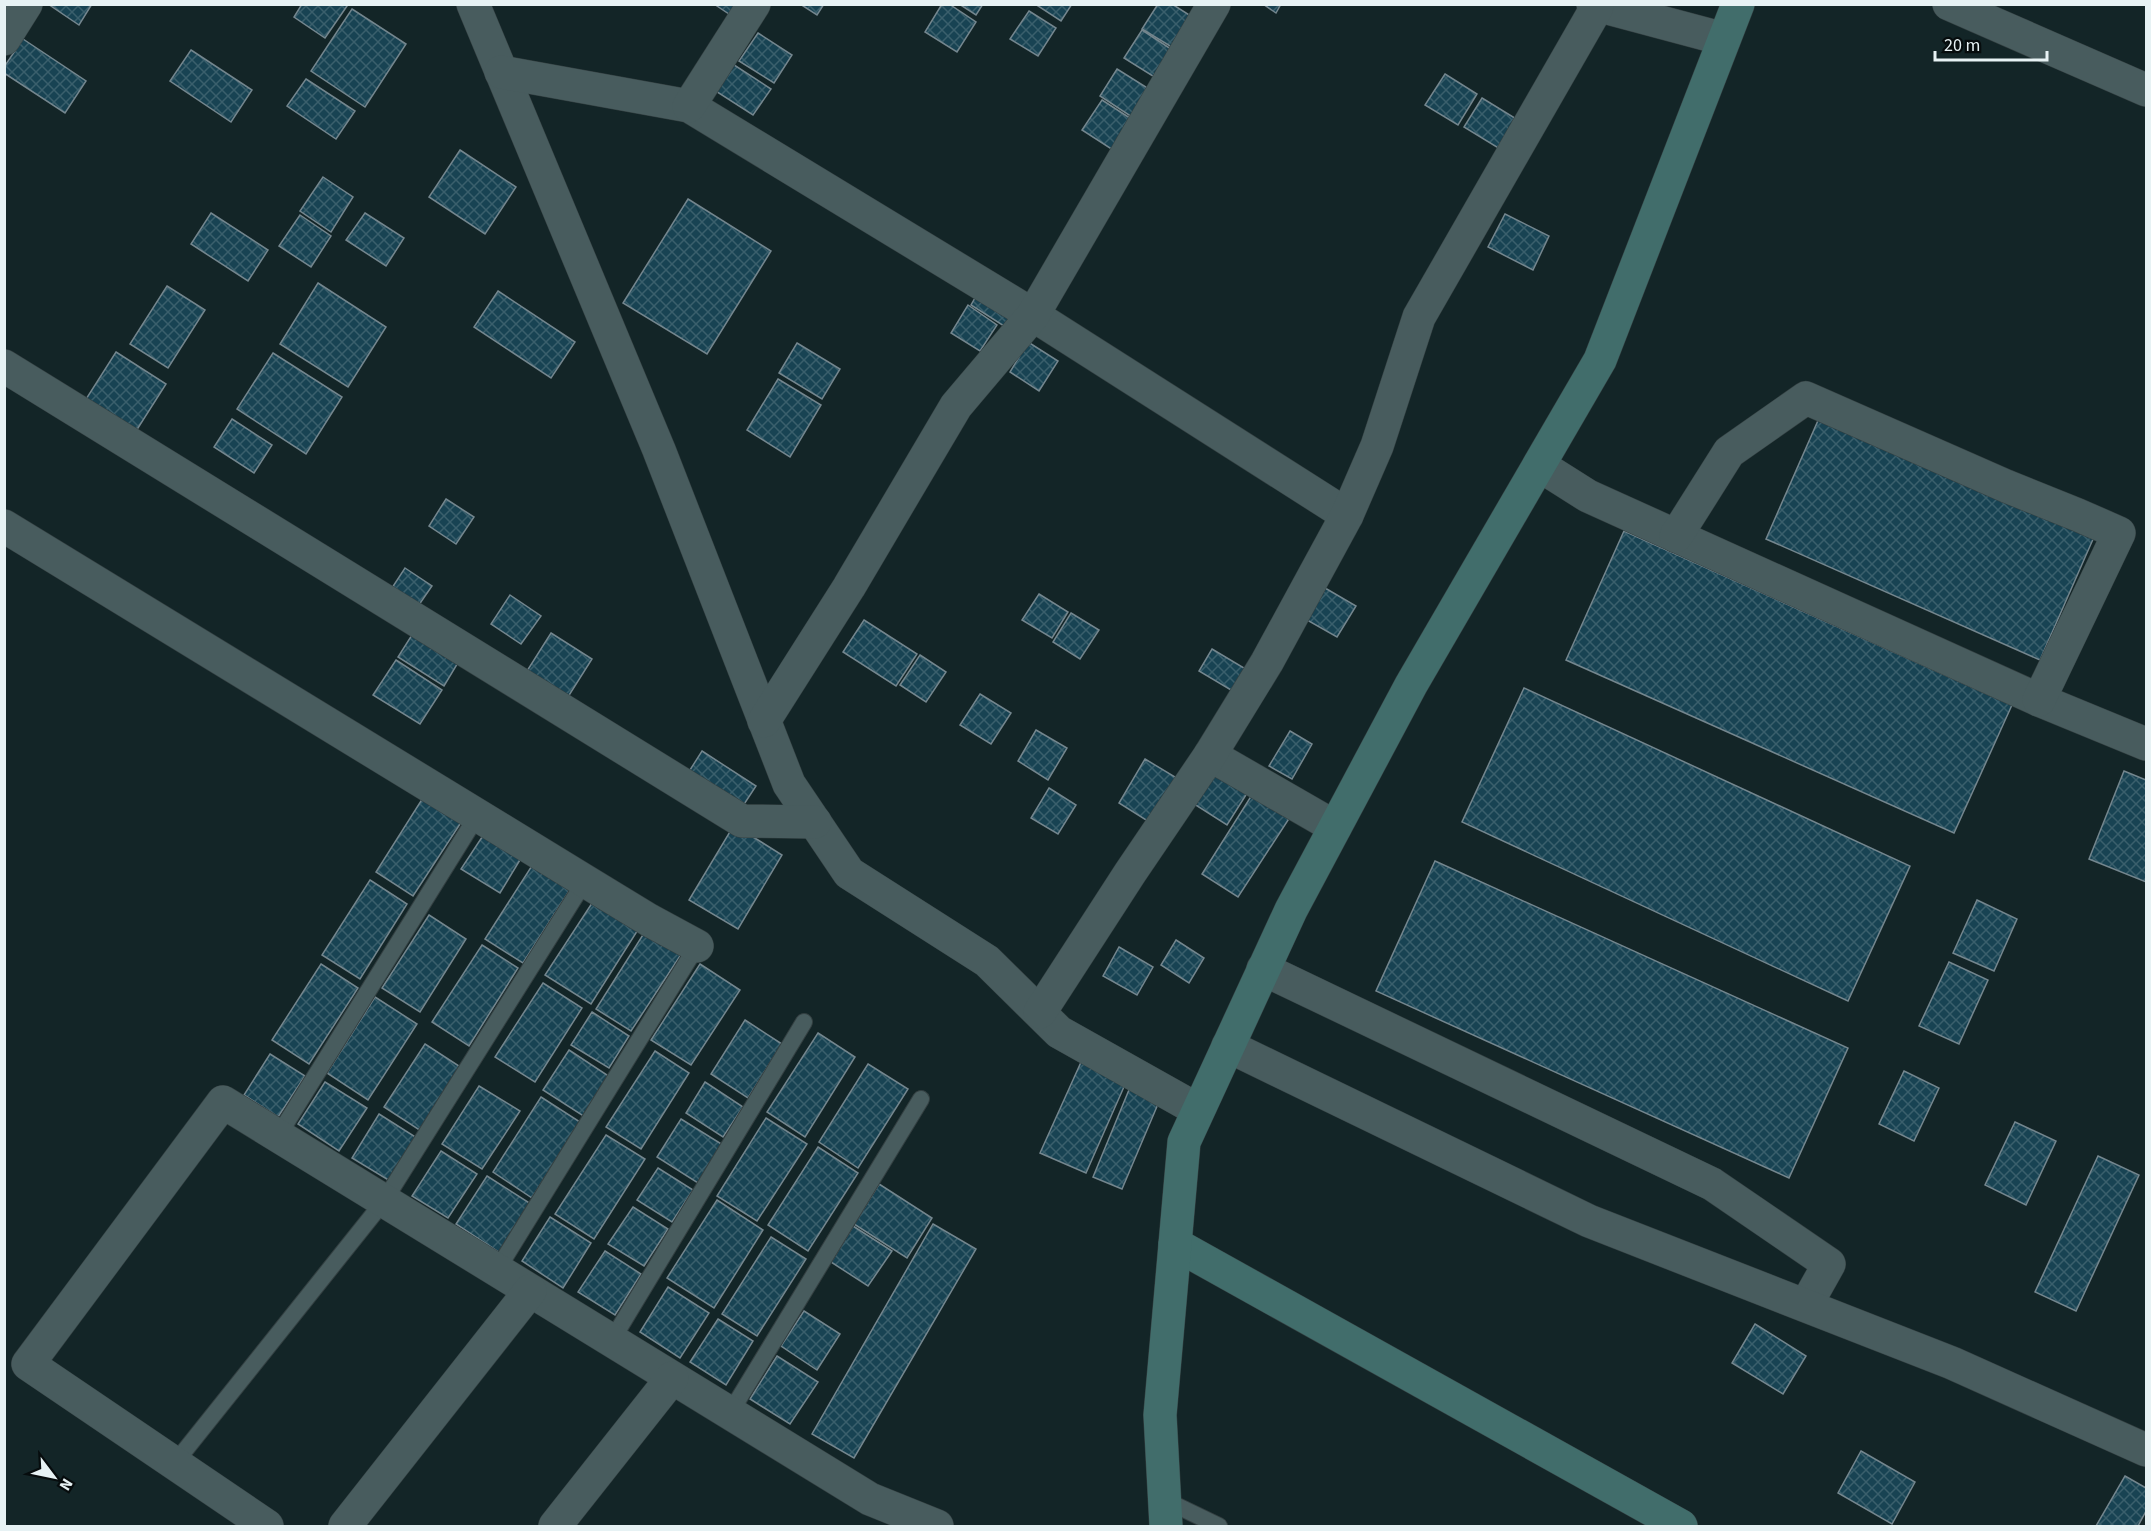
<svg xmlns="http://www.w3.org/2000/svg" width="2151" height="1531" font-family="'Source Sans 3',sans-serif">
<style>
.building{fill:url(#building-cross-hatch);stroke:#74868e;stroke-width:1.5}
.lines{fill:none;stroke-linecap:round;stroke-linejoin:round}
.lane-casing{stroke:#344042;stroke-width:18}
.street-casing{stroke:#344042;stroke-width:34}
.secondary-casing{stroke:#344042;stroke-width:34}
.lane{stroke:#485c5e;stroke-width:16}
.street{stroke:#485c5e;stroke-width:33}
.secondary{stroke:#416d6b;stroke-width:33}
</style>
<defs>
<pattern id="building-cross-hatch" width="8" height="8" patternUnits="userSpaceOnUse" patternTransform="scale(1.5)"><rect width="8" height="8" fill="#184353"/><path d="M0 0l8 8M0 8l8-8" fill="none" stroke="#3a5f6c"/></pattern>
</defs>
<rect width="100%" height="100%" fill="#132527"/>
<g class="building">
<path d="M48,4H92L79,25Z"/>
<path d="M302,4H345L347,6L325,38L294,17Z"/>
<path d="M714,4H748L738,20Z"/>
<path d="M800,4H824L817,15Z"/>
<path d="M942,4H949L976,22L957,52L925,32Z"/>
<path d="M959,4H983L976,15Z"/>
<path d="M1035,4H1072L1061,21Z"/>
<path d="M1158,4H1172L1194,18L1175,49L1142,29Z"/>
<path d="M1263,4H1281L1276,13Z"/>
<path d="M352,9L406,44L365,107L311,71Z"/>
<path d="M1029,11L1056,28L1038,56L1010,39Z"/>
<path d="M1142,30L1174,51L1156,78L1124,58Z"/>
<path d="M758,33L792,55L774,83L739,61Z"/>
<path d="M23,39L86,81L65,113L4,73V67Z"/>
<path d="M191,50L252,90L231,122L170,81Z"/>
<path d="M728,61L771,89L753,115L711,88Z"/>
<path d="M1117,69L1149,89L1132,117L1100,96Z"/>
<path d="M1445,74L1477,94L1458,125L1425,105Z"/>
<path d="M306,79L355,111L336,139L287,106Z"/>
<path d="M1482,98L1518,120L1500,149L1464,127Z"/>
<path d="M1102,100L1133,120L1113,150L1082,130Z"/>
<path d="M460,150L516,187L485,234L429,197Z"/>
<path d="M323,177L353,197L331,232L300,211Z"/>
<path d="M688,199L771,251L707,354L623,303Z"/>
<path d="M211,213L268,250L248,281L191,244Z"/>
<path d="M365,213L404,238L386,266L346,240Z"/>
<path d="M1505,214L1549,236L1533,270L1488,247Z"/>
<path d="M300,215L331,236L311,267L279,246Z"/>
<path d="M318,283L386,327L348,387L280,344Z"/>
<path d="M167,286L205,310L168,368L130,344Z"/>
<path d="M498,291L575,342L551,378L474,327Z"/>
<path d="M979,291L1014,313L1004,326L971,305Z"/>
<path d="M968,305L997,325L980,351L951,333Z"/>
<path d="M1028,342L1058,361L1039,391L1010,372Z"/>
<path d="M797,343L840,369L822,399L779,373Z"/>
<path d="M116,352L166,384L131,439L81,407Z"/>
<path d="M273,353L342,397L306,454L237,409Z"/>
<path d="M778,379L821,405L790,457L747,430Z"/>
<path d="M1820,416L2094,537L2040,660L1766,539Z"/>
<path d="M232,419L272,445L254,473L214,447Z"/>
<path d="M446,499L474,517L456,544L429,526Z"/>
<path d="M1624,531L2012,705L1954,833L1566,660Z"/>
<path d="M405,568L432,586L412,615L386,597Z"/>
<path d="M1325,588L1356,606L1337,637L1307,620Z"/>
<path d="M1039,594L1068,612L1052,638L1022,620Z"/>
<path d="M510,595L541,616L521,644L491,624Z"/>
<path d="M1071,613L1099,630L1080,659L1053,642Z"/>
<path d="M864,620L917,654L896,686L843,652Z"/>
<path d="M417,627L462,656L444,686L398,657Z"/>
<path d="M551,633L592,659L561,708L520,682Z"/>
<path d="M1212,649L1254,674L1241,696L1199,671Z"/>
<path d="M920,655L946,672L926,702L900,685Z"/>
<path d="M396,660L442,690L420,724L373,695Z"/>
<path d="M1524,688L1910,866L1848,1001L1462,822Z"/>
<path d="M980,694L1011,713L991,744L960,725Z"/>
<path d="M1036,730L1067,748L1048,780L1018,761Z"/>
<path d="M1290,731L1312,744L1292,779L1269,766Z"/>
<path d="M702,751L756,786L737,815L683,781Z"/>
<path d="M1145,759L1180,780L1154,825L1119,803Z"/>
<path d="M1215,764L1251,787L1227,825L1191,802Z"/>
<path d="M2124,771L2146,780V882L2089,859Z"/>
<path d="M1049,788L1076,805L1058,834L1031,818Z"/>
<path d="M1255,790L1292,814L1238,897L1202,874Z"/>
<path d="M426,793L464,818L413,896L376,872Z"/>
<path d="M734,825L782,855L738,929L689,900Z"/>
<path d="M486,831L523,855L500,893L461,869Z"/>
<path d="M535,861L573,885L523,963L485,939Z"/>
<path d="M1435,861L1848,1048L1789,1178L1376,991Z"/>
<path d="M370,880L407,904L360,979L322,955Z"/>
<path d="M596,897L641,925L591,1004L545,975Z"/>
<path d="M1977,900L2017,919L1994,971L1953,953Z"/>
<path d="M429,915L466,939L420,1012L382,988Z"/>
<path d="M646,930L682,953L631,1031L596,1009Z"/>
<path d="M1176,940L1204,958L1189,983L1161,965Z"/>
<path d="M482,945L518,968L469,1046L432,1022Z"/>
<path d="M1119,947L1153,967L1137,995L1103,976Z"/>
<path d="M1949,962L1988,980L1959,1044L1919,1026Z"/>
<path d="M321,964L358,988L309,1064L272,1040Z"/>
<path d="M700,964L740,990L691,1065L651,1040Z"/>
<path d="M543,983L582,1008L535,1082L495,1057Z"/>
<path d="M375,997L417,1024L368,1100L327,1073Z"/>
<path d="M592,1012L629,1036L609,1068L571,1045Z"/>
<path d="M745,1020L782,1044L748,1098L711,1074Z"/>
<path d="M818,1033L855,1057L805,1137L767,1112Z"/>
<path d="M425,1044L462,1068L421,1131L384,1107Z"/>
<path d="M569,1050L610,1077L585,1117L543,1090Z"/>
<path d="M655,1051L689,1073L641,1149L606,1127Z"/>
<path d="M270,1054L305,1076L278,1117L244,1095Z"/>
<path d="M1082,1060L1127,1080L1086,1173L1040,1153Z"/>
<path d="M868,1064L908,1089L858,1168L819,1142Z"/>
<path d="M1904,1071L1939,1088L1914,1141L1879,1124Z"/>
<path d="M325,1082L367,1108L339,1151L298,1124Z"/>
<path d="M705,1082L743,1107L723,1137L686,1113Z"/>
<path d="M1131,1085L1161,1097L1122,1189L1093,1177Z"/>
<path d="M479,1086L520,1111L482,1169L442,1144Z"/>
<path d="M541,1097L580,1122L532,1198L493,1172Z"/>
<path d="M379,1114L417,1138L390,1181L352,1158Z"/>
<path d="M766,1118L807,1144L757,1221L717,1196Z"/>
<path d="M681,1119L723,1145L698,1183L657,1157Z"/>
<path d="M2015,1122L2056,1141L2026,1205L1985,1185Z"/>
<path d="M606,1135L645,1159L594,1239L555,1214Z"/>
<path d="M818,1147L858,1173L808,1251L768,1225Z"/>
<path d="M441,1151L477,1174L448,1218L412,1196Z"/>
<path d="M2098,1156L2139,1175L2076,1311L2035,1292Z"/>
<path d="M658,1168L693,1190L672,1222L637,1200Z"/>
<path d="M487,1176L531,1204L500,1253L456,1224Z"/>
<path d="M879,1184L932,1218L907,1258L854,1224Z"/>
<path d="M717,1200L763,1230L714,1308L667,1278Z"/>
<path d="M633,1207L668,1229L644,1266L608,1244Z"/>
<path d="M550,1217L591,1243L563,1288L522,1261Z"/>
<path d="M933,1224L976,1249L854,1458L812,1434Z"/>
<path d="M853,1226L892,1251L868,1286L831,1262Z"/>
<path d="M771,1237L806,1259L757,1336L722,1314Z"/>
<path d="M605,1251L641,1274L615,1315L578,1292Z"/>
<path d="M668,1287L709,1313L680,1358L640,1332Z"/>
<path d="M804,1311L840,1334L817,1370L781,1346Z"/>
<path d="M718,1319L753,1341L726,1385L690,1362Z"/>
<path d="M1755,1324L1806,1356L1783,1394L1732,1363Z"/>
<path d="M777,1356L818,1382L790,1424L750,1399Z"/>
<path d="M1861,1451L1915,1482L1892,1524L1838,1493Z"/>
<path d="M2125,1476L2146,1488V1511L2138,1526H2096Z"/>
</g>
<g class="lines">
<g class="lane-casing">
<g id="lane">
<path d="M278,1136L477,816"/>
<path d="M497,1270L697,946"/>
<path d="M612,1340L804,1022"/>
<path d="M730,1413L921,1099"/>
<path d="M174,1464L384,1201L585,881"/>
<path d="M1165,1500L1219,1526"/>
</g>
</g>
<g class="street-casing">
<g id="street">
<path d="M473,4L659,450L789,784L849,873L987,961L1059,1032L1198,1110"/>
<path d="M1593,4L1724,39"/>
<path d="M1949,4L2146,90"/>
<path d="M4,39L26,4"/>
<path d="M501,72L689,106L1033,315L1347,515"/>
<path d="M689,106L754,4"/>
<path d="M4,366L742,821L815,822"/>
<path d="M1539,465L1588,496L2039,700L2146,744"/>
<path d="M4,526L585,881L649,920L697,946"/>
<path d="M1676,536L1729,452L1806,398L2006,486L2078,515L2119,533L2039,700"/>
<path d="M764,721L849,587L956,406L1033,315L1214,4"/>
<path d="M1210,755L1335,827"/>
<path d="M1263,969L1712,1184L1829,1264L1806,1305"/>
<path d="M1040,1012L1130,873L1210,755L1267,662L1347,515L1377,446L1419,317L1597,7"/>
<path d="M1228,1046L1589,1221L1952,1363L2146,1450"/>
<path d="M267,1526L28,1364L223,1102L870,1499L937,1526"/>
<path d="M345,1526L530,1291"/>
<path d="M555,1526L672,1378"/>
</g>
</g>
<g class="secondary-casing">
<g id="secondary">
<path d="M1175,1244L1681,1526"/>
<path d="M1166,1526L1160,1415L1184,1142L1291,910L1411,685L1600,360L1738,4"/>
</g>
</g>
<use href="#lane" class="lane"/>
<use href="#street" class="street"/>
<use href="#secondary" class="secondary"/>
</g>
<rect width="2151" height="1531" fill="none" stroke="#e7f2f4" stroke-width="12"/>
<g transform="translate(54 1477) rotate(122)" stroke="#060c0d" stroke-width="4.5" paint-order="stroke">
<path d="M0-4.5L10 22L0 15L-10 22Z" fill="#e7f2f4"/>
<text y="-9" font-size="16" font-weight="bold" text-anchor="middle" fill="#e7f2f4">N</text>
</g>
<path d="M1935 51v9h112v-9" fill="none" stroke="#e7f2f4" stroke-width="3"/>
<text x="1944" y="51" font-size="18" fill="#e7f2f4" stroke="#060c0d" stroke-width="4.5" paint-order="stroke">20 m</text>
</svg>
